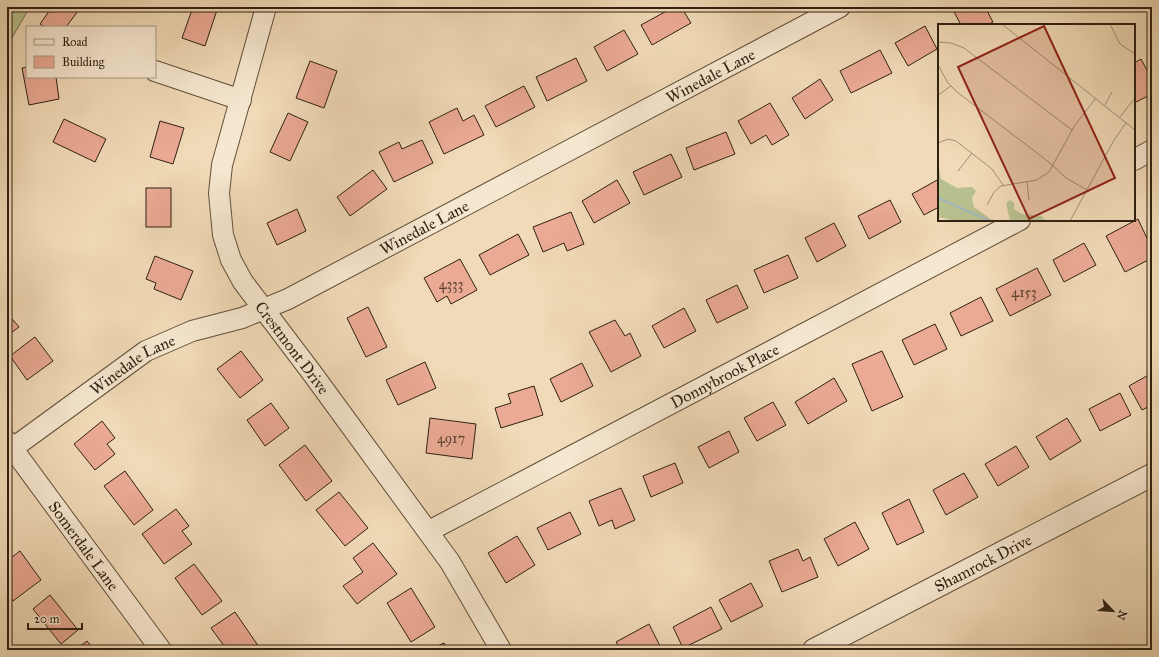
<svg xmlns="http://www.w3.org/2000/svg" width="1159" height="657" font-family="'IM FELL Great Primer',serif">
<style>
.green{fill:#b9c08f;stroke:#747050}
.building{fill:#ebaa94;stroke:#2f2111}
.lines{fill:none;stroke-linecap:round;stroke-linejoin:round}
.minor-casing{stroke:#604f3a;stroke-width:22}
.tertiary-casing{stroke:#604f3a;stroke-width:24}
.minor{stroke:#f6e7d0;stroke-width:20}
.tertiary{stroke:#f6e7d0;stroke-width:22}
.labels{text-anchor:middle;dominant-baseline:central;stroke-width:3.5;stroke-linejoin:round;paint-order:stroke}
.number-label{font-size:14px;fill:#5e4332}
.street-label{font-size:16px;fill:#2f2111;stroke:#f6e7d0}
.inset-river{fill:none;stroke:#a1b7bb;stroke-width:2}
.inset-road{fill:none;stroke:#a39075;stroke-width:1}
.view{fill:#8f2418;fill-opacity:0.15;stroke:#8f2418;stroke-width:2}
.inset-edge{fill:none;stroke:#2f2111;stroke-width:2}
</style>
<rect width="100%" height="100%" fill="#f1dab7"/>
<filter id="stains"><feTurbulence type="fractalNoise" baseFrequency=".005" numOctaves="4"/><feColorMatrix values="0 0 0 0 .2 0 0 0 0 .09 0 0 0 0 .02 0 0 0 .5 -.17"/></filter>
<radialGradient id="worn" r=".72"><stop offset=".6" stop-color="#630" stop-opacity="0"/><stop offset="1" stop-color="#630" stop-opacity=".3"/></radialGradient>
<path class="green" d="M7,7H30L7,46Z"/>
<g class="building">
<path d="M52,7H81L66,27H44L40,24Z"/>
<path d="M193,7H218L205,46L182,38Z"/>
<path d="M314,7H350L314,10Z"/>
<path d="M382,7H394L384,10Z"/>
<path d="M674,7H681L691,23L652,45L641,25Z"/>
<path d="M704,7H714L706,11Z"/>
<path d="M955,7H985L993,22L987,25H961L952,8Z"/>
<path d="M925,26L937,49L908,66L895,43Z"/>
<path d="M624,30L638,54L607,71L594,47Z"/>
<path d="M880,50L892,73L851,93L840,71Z"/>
<path d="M576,58L587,81L547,101L536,77Z"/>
<path d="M1141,59L1152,80V94L1134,103V63Z"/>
<path d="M310,61L337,71L324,108L296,98Z"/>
<path d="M27,67V77H56L59,99L29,105L22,68Z"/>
<path d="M820,79L833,100L805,119L792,98Z"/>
<path d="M524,86L535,107L496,127L485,106Z"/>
<path d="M770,103L789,135L772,145L766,135L751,144L738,121Z"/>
<path d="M457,108L463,121L474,115L484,135L444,154L429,122Z"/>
<path d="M288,113L308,122L290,161L270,152Z"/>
<path d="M64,119L106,139L95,162L53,142Z"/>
<path d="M160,121L184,128L173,164L150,157Z"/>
<path d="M726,132L735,154L694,170L686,148Z"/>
<path d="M422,140L433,163L394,182L379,152L399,142L402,149Z"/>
<path d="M671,154L682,177L644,195L633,172Z"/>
<path d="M373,170L387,189L350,216L337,197Z"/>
<path d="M939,179V207L924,215L912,194Z"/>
<path d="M617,180L630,203L594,223L582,201Z"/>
<rect x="146" y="188" width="25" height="39"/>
<path d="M890,200L901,222L869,239L858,216Z"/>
<path d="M297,209L306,231L277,245L267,223Z"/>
<path d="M571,212L584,244L567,251L564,243L543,252L533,227Z"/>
<path d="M1138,219L1152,249V258L1125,272L1106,236Z"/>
<path d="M834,223L846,246L817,262L805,238Z"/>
<path d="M518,234L529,255L490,275L479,255Z"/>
<path d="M1084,243L1096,265L1064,282L1053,260Z"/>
<path d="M788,255L798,278L764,293L754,270Z"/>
<path d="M155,256L193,271L181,300L154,289L156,283L146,279Z"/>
<path d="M460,259L477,290L451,304L447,296L437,302L424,278Z"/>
<path d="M1037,268L1051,295L1010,316L996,289Z"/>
<path d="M737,285L748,308L717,323L706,300Z"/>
<path d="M981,297L993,321L961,336L950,313Z"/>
<path d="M368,307L387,347L366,357L347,318Z"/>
<path d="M684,308L696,331L664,348L652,326Z"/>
<path d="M7,313L19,327L7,336Z"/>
<path d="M615,320L625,336L630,333L641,356L611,372L589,332Z"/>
<path d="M935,324L947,349L914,365L902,340Z"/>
<path d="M35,337L53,361L27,380L10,356Z"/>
<path d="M241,351L263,380L240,398L217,369Z"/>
<path d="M882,351L903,397L872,411L852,364Z"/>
<path d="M425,362L436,388L398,405L386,380Z"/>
<path d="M582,363L593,386L561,402L550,379Z"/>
<path d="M1152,373V405L1142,410L1129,386Z"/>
<path d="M834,378L847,401L808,424L795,402Z"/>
<path d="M534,386L543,415L501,428L495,408L511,403L508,394Z"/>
<path d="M1120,393L1131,415L1100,431L1089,409Z"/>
<path d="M773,402L786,425L757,441L744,418Z"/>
<path d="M271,403L289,428L265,446L247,420Z"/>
<path d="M430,418L476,424L472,459L426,453Z"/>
<path d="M1067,418L1081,441L1050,460L1036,437Z"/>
<path d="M102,421L115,438L107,444L115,454L95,470L74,444Z"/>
<path d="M729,431L739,452L709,468L698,447Z"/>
<path d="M305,445L332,481L306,501L279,465Z"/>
<path d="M1016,446L1029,467L998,486L985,464Z"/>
<path d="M675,463L683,483L651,497L643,476Z"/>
<path d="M125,471L153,510L134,525L104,486Z"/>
<path d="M964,473L978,497L946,515L933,490Z"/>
<path d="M621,488L635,520L615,529L612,520L599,526L589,501Z"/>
<path d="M339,492L368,528L345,546L316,510Z"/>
<path d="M909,499L924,532L897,545L882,513Z"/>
<path d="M176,509L189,526L182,531L192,544L164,564L142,534Z"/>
<path d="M570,512L581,534L548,550L537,528Z"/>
<path d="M855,522L869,549L838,566L824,539Z"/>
<path d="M517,536L535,565L506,583L488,553Z"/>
<path d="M373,543L397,574L357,604L343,586L363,572L353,558Z"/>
<path d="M798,549L803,561L810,557L818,577L782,592L769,561Z"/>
<path d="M20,551L41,580L13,601L7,591V580L9,578L7,575V561Z"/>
<path d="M194,564L222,601L202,615L175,578Z"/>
<path d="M751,583L763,606L731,622L719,600Z"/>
<path d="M411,588L435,627L411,642L387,603Z"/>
<path d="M50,595L78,630L61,644L33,609Z"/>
<path d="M711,607L722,629L683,648L673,627Z"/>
<path d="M235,612L259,647L255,650H227L211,628Z"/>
<path d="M649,624L662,650H621L616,642Z"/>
<path d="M87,641L94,650H75Z"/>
<path d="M444,643L448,650H429Z"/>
</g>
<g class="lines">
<g class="minor-casing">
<g id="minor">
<path id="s1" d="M266,7L222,165L219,193L223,235L231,260L243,282L312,373L450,562L501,650"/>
<path d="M155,71L241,100"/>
<path d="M1134,160L1152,150"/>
<path id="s2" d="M7,441L161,650"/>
<path id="s3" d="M13,448L146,351L192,331L242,318L288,299L840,7"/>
<path id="s4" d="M429,531L1020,220"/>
</g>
</g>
<g class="tertiary-casing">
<g id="tertiary">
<path id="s5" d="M814,650L1152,475"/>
</g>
</g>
<use href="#minor" class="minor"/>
<use href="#tertiary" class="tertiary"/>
</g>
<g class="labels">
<g class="number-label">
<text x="451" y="284">4333</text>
<text x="1024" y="292">4153</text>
<text x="451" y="438">4917</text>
</g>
<g class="street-label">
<text stroke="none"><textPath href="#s3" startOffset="794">Winedale Lane</textPath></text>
<text stroke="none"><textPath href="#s3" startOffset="470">Winedale Lane</textPath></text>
<text stroke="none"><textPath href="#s1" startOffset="368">Crestmont Drive</textPath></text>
<text stroke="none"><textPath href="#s3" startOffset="146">Winedale Lane</textPath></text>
<text stroke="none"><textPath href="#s4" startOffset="334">Donnybrook Place</textPath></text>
<text stroke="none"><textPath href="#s2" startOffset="130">Somerdale Lane</textPath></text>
<text stroke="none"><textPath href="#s5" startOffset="190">Shamrock Drive</textPath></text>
</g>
</g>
<g transform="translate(938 24)">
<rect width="197" height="197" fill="#f1dab7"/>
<path d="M0,139L3,155L19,164L34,163L38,167L34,174L36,183L55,197H17L0,193ZM72,176L76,179V185L84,190L104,192L107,197H72L68,179Z" fill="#b9c08f"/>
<path class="inset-river" d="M0,174L52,197"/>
<path class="inset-road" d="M64,0L197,106M172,0L182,20L197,30M0,18L13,19L26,24L134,106M0,41L10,59L19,68L112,139L128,154L149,166M0,71L13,62M167,81L174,68M182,93L197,74M0,119L10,115L18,117L54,145L65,161M20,147L34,129M89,157L91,176M49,181L56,168L63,162L99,156L111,148L137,101L158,74M132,197L176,116L188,99"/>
<path class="view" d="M106,2L177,154L91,195L20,43Z"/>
<rect width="197" height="197" class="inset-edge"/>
</g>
<rect width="1159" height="657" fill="none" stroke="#f1dab7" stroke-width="24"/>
<rect x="8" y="8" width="1143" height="641" fill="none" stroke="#2f2111" stroke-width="2"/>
<rect x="12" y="12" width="1135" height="633" fill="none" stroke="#2f2111"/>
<rect x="26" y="26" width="130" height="52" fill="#f6e7d0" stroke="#a69884"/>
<rect x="34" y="39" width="20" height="6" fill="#f6e7d0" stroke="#a69884"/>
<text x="62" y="46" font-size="12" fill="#2f2111">Road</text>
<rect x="34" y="56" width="20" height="12" fill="#ebaa94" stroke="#a69884"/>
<text x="62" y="66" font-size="12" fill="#2f2111">Building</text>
<g transform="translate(1113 611) rotate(115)" stroke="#f6e7d0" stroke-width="3" paint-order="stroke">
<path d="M0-3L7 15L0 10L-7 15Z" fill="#2f2111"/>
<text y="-6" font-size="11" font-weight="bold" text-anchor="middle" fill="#2f2111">N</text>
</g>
<path d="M28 623v6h54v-6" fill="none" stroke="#2f2111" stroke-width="2"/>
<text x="34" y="623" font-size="12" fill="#2f2111" stroke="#f6e7d0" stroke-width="3" paint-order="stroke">20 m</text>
<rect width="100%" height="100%" filter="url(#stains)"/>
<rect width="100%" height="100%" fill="url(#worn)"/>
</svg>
